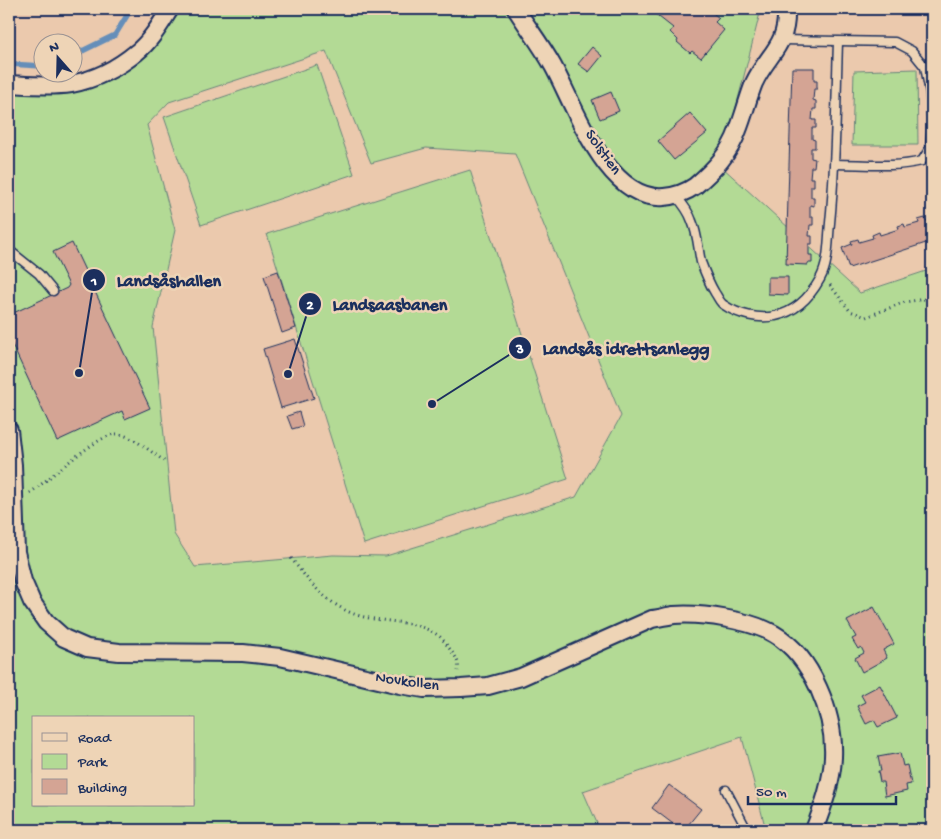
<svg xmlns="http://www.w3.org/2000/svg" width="941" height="839" font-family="'Gochi Hand',sans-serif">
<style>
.green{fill:#b3da95;stroke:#67847a;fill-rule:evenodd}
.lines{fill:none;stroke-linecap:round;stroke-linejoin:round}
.stream{stroke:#658eb9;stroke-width:5.5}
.building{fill:#d4a494;stroke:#1b2f5e}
.service-casing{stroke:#1b2f5e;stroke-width:11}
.minor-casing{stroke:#1b2f5e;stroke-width:20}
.path{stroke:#1b2f5e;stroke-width:3;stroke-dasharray:1 4;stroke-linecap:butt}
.service{stroke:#eed4b6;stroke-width:8}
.minor{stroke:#eed4b6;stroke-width:16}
.labels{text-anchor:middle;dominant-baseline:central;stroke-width:5;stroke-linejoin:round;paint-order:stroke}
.street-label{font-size:16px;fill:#1b2f5e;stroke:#eed4b6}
.leader{fill:none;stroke:#1b2f5e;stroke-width:2}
.callout-dot{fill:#1b2f5e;stroke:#eed4b6;stroke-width:2}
.mark-label{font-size:15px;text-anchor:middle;font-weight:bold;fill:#fff}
.callout-label{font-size:18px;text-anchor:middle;font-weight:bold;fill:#1b2f5e;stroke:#eed4b6;stroke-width:5;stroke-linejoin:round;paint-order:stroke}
</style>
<rect width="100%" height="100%" fill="#ebc9ad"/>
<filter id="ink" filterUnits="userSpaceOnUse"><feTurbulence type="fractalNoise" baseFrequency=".02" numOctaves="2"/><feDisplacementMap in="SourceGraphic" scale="10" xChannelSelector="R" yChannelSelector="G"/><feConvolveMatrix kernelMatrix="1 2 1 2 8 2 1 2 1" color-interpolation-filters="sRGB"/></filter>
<g filter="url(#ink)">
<g class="green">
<path d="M164,9H758L760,13L721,166L860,293L932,269V830H766L742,737L583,791L600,830H9V84L23,86L112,69L146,40ZM326,51L371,163L426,148L515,154L621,416L576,497L386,556L333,555L195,567L174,534L153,327L175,230L147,125L169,102ZM34,718H194V805H34Z"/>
<path d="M317,65L354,174L201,225L164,117Z"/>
<path d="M917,69L918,145H852L854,71Z"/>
<path d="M470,170L568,479L364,544L267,234Z"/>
</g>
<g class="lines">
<g class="stream">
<path d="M72,56L115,35L131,9"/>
<path d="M9,64L42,66"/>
</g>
</g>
<g class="building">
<path d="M658,9H699L702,11L704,9H708L719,18L715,22L724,30L701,58L692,51L690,53L677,42L678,40L670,32L673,28L654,13Z"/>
<rect x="811" y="9" width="27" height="4"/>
<path d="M592,47L602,56L589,72L578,64Z"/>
<path d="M792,68H814V81H817V89H814L813,100L816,101V109H813L812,120H816V128H812V139L815,140V148H811V158L815,159L814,167H811L810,178H814V186H811V197H814V206L810,205V217H813V225H810L809,236H812V244H809V255H812V263H808V265L786,264Z"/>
<path d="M611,92L619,111L600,119L592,100Z"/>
<path d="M690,113L707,133L674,160L658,141Z"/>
<path d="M925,218L926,221L932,219V241L849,268L842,248L852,244L851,241L858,239L859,242L873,238L872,235L879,232L880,235L899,229L898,226L904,224L905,227L919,223L918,220Z"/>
<path d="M72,243L150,408L125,419L122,411L57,441L9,338V315L67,288L69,285L53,252Z"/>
<path d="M278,271L296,328L282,333L264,276Z"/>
<path d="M768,277H788V295L768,294Z"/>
<path d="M295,339L314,398L281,408L263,349Z"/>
<path d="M299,412L303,426L292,429L287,416Z"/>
<path d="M874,607L894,644L883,650L887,658L862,672L855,658L864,653L861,647L858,649L852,639L856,637L847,621Z"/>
<path d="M880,685L897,718L878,727L874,720L866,724L857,706L865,702L861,695Z"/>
<path d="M900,753L903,766L907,765L911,784L906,785L907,791L885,796L883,782H880L878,771H881L878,757Z"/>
<path d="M669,785L701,809L684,830H681L652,808Z"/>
</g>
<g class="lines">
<g class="service-casing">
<g id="service">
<path d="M782,40L895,42L912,51L925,67L930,93L932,126L930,148L922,161C894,168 863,164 835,164"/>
<path d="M676,196C683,204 689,212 692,221C698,235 698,249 701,262C705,273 709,283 715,293C718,297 720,303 724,305C737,314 759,320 775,316C795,312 810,297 820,279C829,263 828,242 830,223C836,163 836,102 838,42"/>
<path d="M9,250L39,274L53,291"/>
<path d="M726,790L747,830"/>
</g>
</g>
<g class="minor-casing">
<g id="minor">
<path d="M516,9C528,28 542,46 553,66C575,106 607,202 664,197C676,196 685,193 695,186C714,170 730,153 738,130C744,115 748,98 754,83C768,53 788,46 786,9"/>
<path d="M9,84C29,85 51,87 71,84C95,80 119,67 137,52C151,41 161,23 170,9"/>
<path d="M9,430L13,465L16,552L23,581L32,602L46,622L64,638L87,648L119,652L243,653L280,657L400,685L424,689L461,688L488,686L521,677L652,619C659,618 667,616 674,615C702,613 750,620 774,634C812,656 835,715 833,757C832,782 823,807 814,830"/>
</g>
</g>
<g class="path">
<path d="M830,285L850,311L866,317L905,302L932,298"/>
<path d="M30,493C47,481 99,433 117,434C131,434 155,455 167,463"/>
<path d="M291,558C306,578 321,597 343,609C373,626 412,616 439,636C443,639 446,644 449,648C455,656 460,661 458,671"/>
</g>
<use href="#service" class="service"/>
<use href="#minor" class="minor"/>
</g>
</g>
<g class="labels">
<g class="street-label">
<text transform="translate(602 153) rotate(55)">Solstien</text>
<text transform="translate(407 683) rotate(8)">Novkollen</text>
</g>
</g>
<path class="leader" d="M79 373L94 280M288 374L310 304M432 404L520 348"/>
<g class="callout-dot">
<circle cx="79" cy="373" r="5"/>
<circle cx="288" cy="374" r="5"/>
<circle cx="432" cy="404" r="5"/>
<circle cx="94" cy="280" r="12"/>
<circle cx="310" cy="304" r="12"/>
<circle cx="520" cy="348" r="12"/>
</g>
<g class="mark-label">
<text x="94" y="285">1</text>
<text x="310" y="309">2</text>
<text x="520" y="353">3</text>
</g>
<g class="callout-label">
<text x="169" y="286">Landsåshallen</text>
<text x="390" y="310">Landsaasbanen</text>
<text x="626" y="354">Landsås idrettsanlegg</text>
</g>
<rect width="941" height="839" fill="none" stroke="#eed4b6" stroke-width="30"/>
<rect x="15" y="15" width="911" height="809" fill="none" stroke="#1b2f5e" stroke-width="2" filter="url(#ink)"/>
<rect x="32" y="716" width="162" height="90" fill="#eed4b6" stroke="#9a9293"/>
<rect x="42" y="733" width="25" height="8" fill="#eed4b6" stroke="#9a9293"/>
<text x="78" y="742" font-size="15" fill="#1b2f5e">Road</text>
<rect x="42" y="754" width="25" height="15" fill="#b3da95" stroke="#9a9293"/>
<text x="78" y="766" font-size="15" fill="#1b2f5e">Park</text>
<rect x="42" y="779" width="25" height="15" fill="#d4a494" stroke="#9a9293"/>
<text x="78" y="792" font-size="15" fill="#1b2f5e">Building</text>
<g transform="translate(58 58) rotate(340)"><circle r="24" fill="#eed4b6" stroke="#9a9293"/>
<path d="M0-4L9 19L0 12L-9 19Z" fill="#1b2f5e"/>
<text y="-8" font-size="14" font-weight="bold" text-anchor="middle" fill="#1b2f5e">N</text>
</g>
<path d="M748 796v8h148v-8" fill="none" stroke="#1b2f5e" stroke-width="2.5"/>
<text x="756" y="796" font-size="15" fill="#1b2f5e" stroke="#eed4b6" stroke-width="4" paint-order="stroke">50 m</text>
</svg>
